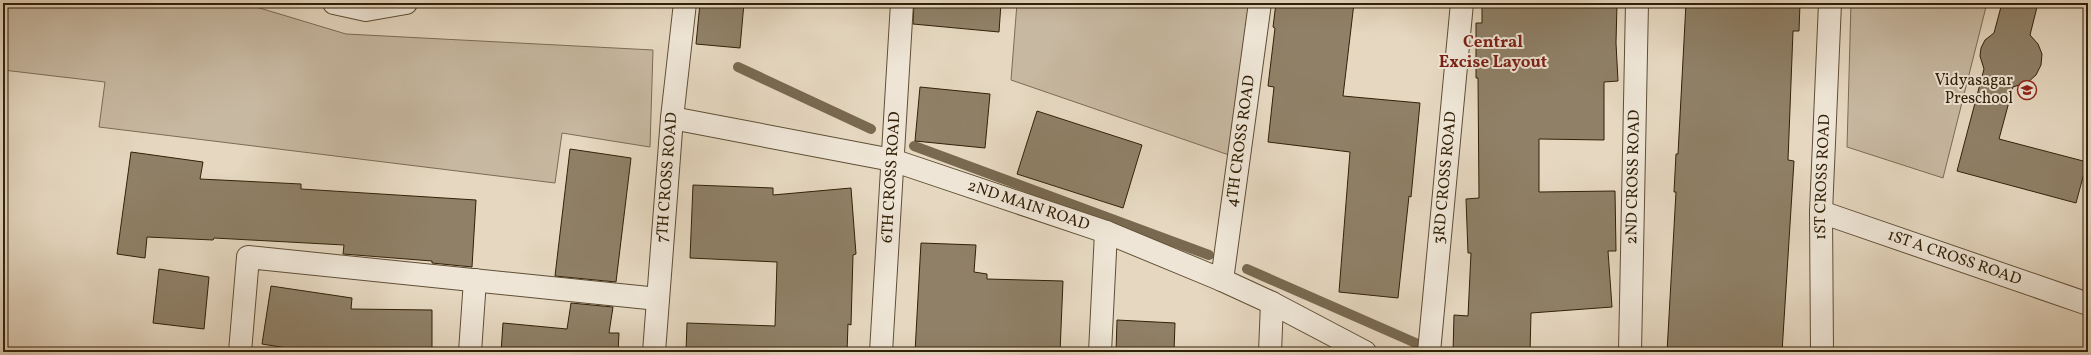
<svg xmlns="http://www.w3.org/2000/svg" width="2091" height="355" font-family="Vollkorn,serif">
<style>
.green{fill:#c7b8a1;stroke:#7c6c54}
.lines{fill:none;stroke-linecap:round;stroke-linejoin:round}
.stream{stroke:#796950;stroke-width:10}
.building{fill:#8f8067;stroke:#322107}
.street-casing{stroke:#5f4e35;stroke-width:24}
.street{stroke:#eee5d6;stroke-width:22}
.labels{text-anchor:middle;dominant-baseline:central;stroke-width:4;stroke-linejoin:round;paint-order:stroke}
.poi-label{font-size:16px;fill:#322107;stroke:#eee5d6;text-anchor:end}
.street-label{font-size:16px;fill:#322107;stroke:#eee5d6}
.neighbourhood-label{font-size:17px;font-weight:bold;fill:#7a1f14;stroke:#eee5d6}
</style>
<rect width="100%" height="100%" fill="#e5d7c0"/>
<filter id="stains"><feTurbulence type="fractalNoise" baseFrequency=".005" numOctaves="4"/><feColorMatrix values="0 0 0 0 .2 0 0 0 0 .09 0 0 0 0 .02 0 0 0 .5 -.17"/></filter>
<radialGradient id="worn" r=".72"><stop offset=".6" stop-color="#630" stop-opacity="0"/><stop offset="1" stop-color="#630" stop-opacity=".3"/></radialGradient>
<g class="green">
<path d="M3,3H243L346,34L653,50L650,147L562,133L555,183L99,127L105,82L3,70Z"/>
<path d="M1017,3H1249L1229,155L1011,80Z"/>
<path d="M1851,3H1987L1943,178L1847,147Z"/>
</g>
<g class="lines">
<g class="stream">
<path d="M738,67L871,129"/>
<path d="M914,146L1209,255"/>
<path d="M1247,269L1418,344"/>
</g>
</g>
<g class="building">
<path d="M700,3H744L740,48L696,44Z"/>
<path d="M914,3H1001L999,32L913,24Z"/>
<path d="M1276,3H1354L1343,96L1420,103L1411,197L1409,196L1398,298L1339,292L1350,152L1268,142L1274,87L1268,86L1275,28L1273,27Z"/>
<path d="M1482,3H1617L1616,43L1618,81L1604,82V140L1539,139V192L1615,191L1616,251H1608L1612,307L1531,313L1530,352H1453L1454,315L1468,316L1471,253H1468L1466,199L1479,198L1478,78H1476V23H1482Z"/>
<path d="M1686,3H1800L1799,31H1793L1788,160L1794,161L1782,352H1667L1676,192H1674L1676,154H1678Z"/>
<path d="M2002,3H2038L2030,35L2038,44L2042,54L2041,65L2036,75L2028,82L2013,87L1999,139L2087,162L2076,203L1957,171L1984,69L1980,56L1981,48L1985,40L1994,33Z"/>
<path d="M920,87L990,94L985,148L915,141Z"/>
<path d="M1037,111L1142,145L1123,208L1017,174Z"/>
<path d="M570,149L631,158L616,282L555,276Z"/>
<path d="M131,152L203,162L200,179L301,184V189L476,200L472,267L432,263V261L343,254L344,245L214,238L213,240L147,237L145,258L117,254Z"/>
<path d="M693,185L773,188V195L851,188L856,254L853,255L851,325L848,324L847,352H686L687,323L775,326L777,262L690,258Z"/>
<path d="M921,243L976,245L974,272L987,274V279L1063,281L1060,352H915Z"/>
<path d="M159,269L209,277L204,329L153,323Z"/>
<path d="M271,286L352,298L351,309L432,310V352H311L262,344Z"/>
<path d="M571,303L613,307L609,333H619L618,352H501L503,323L567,329Z"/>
<path d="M1117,320L1175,323L1174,352H1116Z"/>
</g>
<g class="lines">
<g class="street-casing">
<g id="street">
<path d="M334,3L366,10L406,3"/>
<path id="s1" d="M672,118L892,160L1106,232L1222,280L1272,303L1365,352"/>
<path id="s2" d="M1821,212L2088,304"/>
<path id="s3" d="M1222,280L1260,3"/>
<path d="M240,352L248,257L658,299"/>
<path d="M470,352L475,280"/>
<path id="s4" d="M654,352L672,118L685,3"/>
<path id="s5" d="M881,352L902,3"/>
<path d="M1100,352L1106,232"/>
<path d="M1270,352L1272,303"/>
<path id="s6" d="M1429,352L1462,3"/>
<path id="s7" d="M1630,352L1637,3"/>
<path id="s8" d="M1822,352L1821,212L1830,3"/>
</g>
</g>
<use href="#street" class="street"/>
</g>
<defs>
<g id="school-ring" transform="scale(1)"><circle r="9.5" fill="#eee5d6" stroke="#8f2418" stroke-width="1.5"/><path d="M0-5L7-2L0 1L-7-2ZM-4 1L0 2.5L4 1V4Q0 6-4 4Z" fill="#8f2418"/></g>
</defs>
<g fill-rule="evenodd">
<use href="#school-ring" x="2027" y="90"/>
</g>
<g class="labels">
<g class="poi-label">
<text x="2013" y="81">Vidyasagar<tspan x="2013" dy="18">Preschool</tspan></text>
</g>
<g class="street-label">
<text stroke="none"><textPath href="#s3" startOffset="140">4TH CROSS ROAD</textPath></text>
<text stroke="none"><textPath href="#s4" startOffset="175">7TH CROSS ROAD</textPath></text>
<text stroke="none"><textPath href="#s5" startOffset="175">6TH CROSS ROAD</textPath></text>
<text stroke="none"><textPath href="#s6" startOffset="175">3RD CROSS ROAD</textPath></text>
<text stroke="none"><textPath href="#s8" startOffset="175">1ST CROSS ROAD</textPath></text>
<text stroke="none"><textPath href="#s7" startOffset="175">2ND CROSS ROAD</textPath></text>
<text stroke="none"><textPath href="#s1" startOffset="368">2ND MAIN ROAD</textPath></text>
<text stroke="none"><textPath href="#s2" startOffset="141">1ST A CROSS ROAD</textPath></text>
</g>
<g class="neighbourhood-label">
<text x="1493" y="42">Central<tspan x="1493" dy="20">Excise Layout</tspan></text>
</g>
</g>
<rect width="2091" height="355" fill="none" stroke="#e5d7c0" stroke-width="16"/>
<rect x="4" y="4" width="2083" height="347" fill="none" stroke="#322107" stroke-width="2"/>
<rect x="8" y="8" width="2075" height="339" fill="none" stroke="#322107"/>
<rect width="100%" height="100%" filter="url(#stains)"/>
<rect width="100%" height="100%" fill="url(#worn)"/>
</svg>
